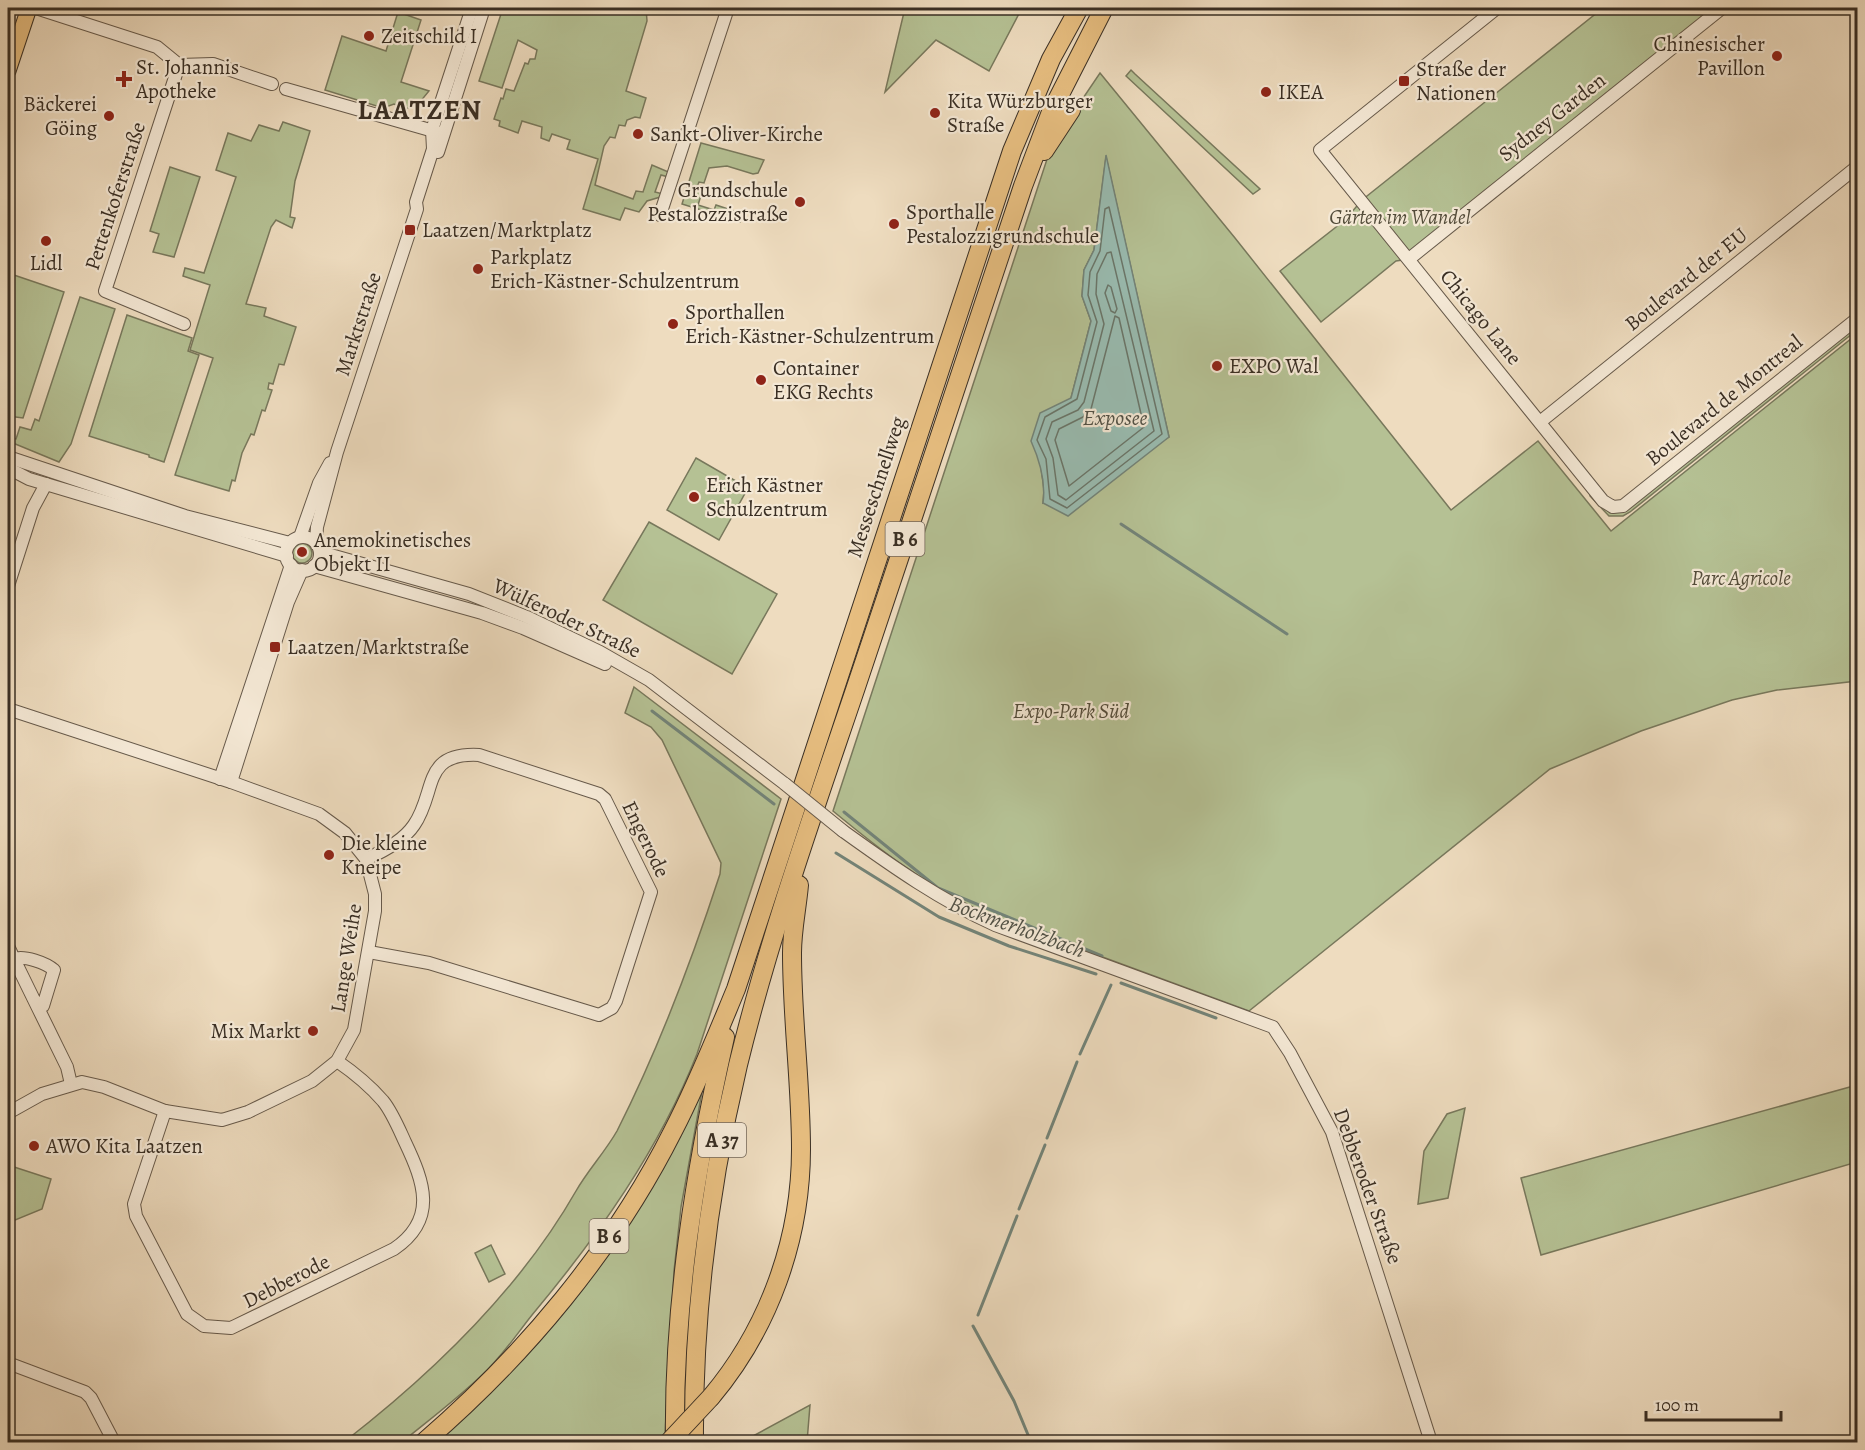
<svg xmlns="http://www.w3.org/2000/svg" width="1865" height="1450" font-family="Alegreya,serif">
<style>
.green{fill:#b5c194;stroke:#78785c;stroke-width:1.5;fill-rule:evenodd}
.water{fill:#99bcb1;stroke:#738479;stroke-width:1.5}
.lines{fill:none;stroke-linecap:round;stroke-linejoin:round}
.shore{stroke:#6a766a;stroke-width:1.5}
.stream{stroke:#738479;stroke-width:3}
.minor-casing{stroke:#675a4b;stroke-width:14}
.major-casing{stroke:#3a2f24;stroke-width:17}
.highway-casing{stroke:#3a2f24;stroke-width:20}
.minor{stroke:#f4e8d5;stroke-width:12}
.major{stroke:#e7be80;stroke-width:15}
.highway{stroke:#e7be80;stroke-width:18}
.tram{stroke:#3a2f24;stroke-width:1.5}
.minor-bridge-casing{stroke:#675a4b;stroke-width:14;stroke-linecap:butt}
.highway-bridge-casing{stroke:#3a2f24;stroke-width:20;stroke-linecap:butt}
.minor-bridge{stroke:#f4e8d5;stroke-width:12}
.highway-bridge{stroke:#e7be80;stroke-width:18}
.poi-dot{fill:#8f2418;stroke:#f4e8d5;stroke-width:2}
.labels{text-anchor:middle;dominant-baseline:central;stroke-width:4.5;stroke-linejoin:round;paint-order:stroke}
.shield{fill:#f4e8d5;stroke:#726659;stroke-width:1.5}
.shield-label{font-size:20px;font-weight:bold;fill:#3a2f24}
.poi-label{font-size:21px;fill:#3a2f24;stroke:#f4e8d5;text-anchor:start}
.street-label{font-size:21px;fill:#3a2f24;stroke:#f4e8d5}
.park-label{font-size:21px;font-style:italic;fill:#534c3a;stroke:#f4e8d5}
.water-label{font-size:22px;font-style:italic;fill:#525247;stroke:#f4e8d5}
.district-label{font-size:27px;font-weight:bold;letter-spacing:1.5px;fill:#3a2f24;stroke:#f4e8d5}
</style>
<rect width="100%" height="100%" fill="#eedcbf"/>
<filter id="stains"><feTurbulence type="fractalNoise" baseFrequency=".00333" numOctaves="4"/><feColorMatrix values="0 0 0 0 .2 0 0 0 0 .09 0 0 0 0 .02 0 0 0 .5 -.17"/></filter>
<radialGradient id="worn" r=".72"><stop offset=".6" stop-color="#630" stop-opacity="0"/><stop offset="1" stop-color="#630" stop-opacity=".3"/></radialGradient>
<g class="green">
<path d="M503,8H531L545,12L550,8H646L647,21L626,91L646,98L640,118L635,117L627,120L625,126L619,125L615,138L610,137L604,146L595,185L633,199L636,191L643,192L652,165L673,174L672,178L661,175L655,192L667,195L647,201L639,212L625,208L620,220L583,209L598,159L567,149L570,140L552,134L549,141L541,138L542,127L522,121L518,133L499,126L500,121L494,119L501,98L503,99L506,89L514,91L525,63L528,64L530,59H535L537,50L518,40L502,88L479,81Z"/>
<path d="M905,8H1022L989,71L936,40L885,92Z"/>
<path d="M1603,8H1722L1409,259L1396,261L1321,322L1280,271L1345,220L1362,200Z"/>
<path d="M398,12L421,20L401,82L429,91L420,102L406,109L394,104L383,108L325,90L342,36L386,51Z"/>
<path d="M1131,70L1135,74L1260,189L1253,194L1126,76Z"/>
<path d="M1100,73L1235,238L1451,510L1538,441L1611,531L1857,334V681L1777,690L1732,700L1641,731L1550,769L1249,1011L978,911C924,884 879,849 833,811L1052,144ZM1106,157L1169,437L1043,503L1044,490L1040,460L1071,398L1091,321L1082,296L1084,270L1094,250Z"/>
<path d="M283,122L310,131L295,181L290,217L295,218L292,228L276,220L271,227L246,304L266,308L264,316L296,327L284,365L279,364L273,384L269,383L268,389L272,390L265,411L262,410L254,435L251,434L242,453L235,481L232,480L229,491L175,475L213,358L190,350L210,285L183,276L185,268L204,273L236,177L216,170L228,133L251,141L259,125L279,131Z"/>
<path d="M701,143L764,160L758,173L753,174L727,166L709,168L704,183L699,182L697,187L703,189L698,205L714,210L716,205L743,214L740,222L682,204Z"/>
<path d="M170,167L200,177L174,257L153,252L159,234L150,231Z"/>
<path d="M8,273L64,292L23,418L8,416Z"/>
<path d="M80,297L115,309L71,444L59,462L8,441V431L12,433L11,438L16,439L20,427L31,430L35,419L39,421Z"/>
<path d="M127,315L192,338L188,351L199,355L164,462L149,457V455L89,436Z"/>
<path d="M1857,325V330L1630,512L1623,516H1609L1590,496L1593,494L1610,513L1625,511Z"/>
<path d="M696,458L748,488L719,540L667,510Z"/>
<path d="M649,522L777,594L732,674L603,600Z"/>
<circle cx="302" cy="553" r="10"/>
<path d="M634,687L781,799L697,1054C659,1150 598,1236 532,1315C516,1335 501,1358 482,1375C457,1399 429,1420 402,1442H344C433,1373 520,1289 576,1191C588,1170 605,1152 617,1131C659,1048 691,963 720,874L721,863L662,740L651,727L625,713Z"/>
<path d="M1857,1085V1162L1541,1255L1521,1178Z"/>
<path d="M703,1086L681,1207L674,1271L665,1435L655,1442H433L506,1373Z"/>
<path d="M1465,1108L1448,1198L1418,1204L1424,1151L1447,1114Z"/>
<path d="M8,1165L51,1179L42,1209L8,1223Z"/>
<path d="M491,1245L505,1274L489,1282L475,1253Z"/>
<path d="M810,1405L807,1442H742Z"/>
</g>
<path class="water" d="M1106,155L1169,437L1068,516L1043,503C1046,481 1040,461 1031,441L1040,413L1071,398L1091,321L1082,296L1084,270L1094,250Z"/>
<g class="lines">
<g class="shore">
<path d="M1109,207L1162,434L1067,508L1050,499L1046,459L1037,440L1045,417L1077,399L1097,322L1088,295L1090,272L1100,251L1105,209Z"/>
<path d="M1111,252L1154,431L1066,500L1058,495L1053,458L1046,439L1052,422L1078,410L1084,402L1104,324L1096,294L1097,274L1107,253Z"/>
<path d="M1108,285L1111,287L1117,309L1115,313L1111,311L1105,293Z"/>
<path d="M1115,316L1119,318L1144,427L1069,486L1055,440L1059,429L1083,417L1091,409Z"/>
</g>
<g class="stream">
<path d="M1121,524L1287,634"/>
<path d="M652,711L774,804"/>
<path d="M844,812L938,888L1102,956"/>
<path d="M836,853L939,917L1009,946L1096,974"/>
<path d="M1121,983L1216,1018"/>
<path d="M1080,1054L1111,985"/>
<path d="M1047,1138L1077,1062"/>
<path d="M1019,1209L1045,1145"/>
<path d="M978,1315L1017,1216"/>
<path d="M973,1326L1014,1401L1031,1442"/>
</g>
<g class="minor-casing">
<g id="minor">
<path d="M36,8L157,47L179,65L213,64L272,84"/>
<path d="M1497,8L1320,150L1603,501L1613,507L1623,506L1858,318"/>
<path d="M179,65L105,291L184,324"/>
<path d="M286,89L437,132"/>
<path d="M438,152L484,8"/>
<path d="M660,215L728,8"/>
<path d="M1409,259L1722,8"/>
<path d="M1540,422L1858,166"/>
<path d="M8,457L185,516L290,543"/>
<path d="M8,468L29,479L287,556"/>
<path d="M300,537L319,483L330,463"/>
<circle cx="303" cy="554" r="17"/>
<path d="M316,542L317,527L337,452L417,209L416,202L433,149L432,130L472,8"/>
<path d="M320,552L469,594L527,617L600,652L649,680L785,784"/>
<path d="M314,566L482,613L523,628L605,664"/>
<path d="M8,586L33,508L46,484"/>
<path d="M8,709L231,782L319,814L345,833L366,859L375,894V911L354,1030L337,1061L312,1081L248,1112L222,1120L165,1111L104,1087L82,1082L42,1094L8,1113"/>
<path d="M220,779L291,565"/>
<path d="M231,782L288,602L302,570"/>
<path d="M843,831C893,867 940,900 995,925L1273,1027L1290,1053L1332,1132L1431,1442"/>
<path d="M366,859C382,852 404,840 414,825C437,792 421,752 479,755L599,794L605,799L651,892L616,1001L612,1008L599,1015L429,963L369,952"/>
<path d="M8,946L14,959"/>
<path d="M38,1008L14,959C24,955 46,963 54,970L43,1006L38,1008L67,1067L71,1084"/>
<path d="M165,1111L134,1204L136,1216L187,1314L204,1326L231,1328L394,1249C438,1219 424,1182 405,1142C399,1129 392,1112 383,1101C370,1086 353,1072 337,1061"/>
<path d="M8,1363L85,1392L91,1398L114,1442"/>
</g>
</g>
<g class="major-casing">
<path id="major" d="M8,71L29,8"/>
</g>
<g class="highway-casing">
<g id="highway">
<path d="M1044,151L1071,110"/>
<path d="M711,1397C769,1328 801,1239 801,1149C801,1084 792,1019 792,953C792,930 797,908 799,885"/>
<path d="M424,1442C524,1356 613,1250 673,1131C697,1085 716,1037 736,989L1012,151L1051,59L1079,8"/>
<path d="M675,1442C673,1306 695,1170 725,1037"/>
<path d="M694,1442C693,1316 709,1188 738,1065C769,938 813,814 855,690C911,522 968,354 1023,186L1051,112L1104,8"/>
</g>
</g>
<use href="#minor" class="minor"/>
<use href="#major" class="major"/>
<use href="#highway" class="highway"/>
<path class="tram" d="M8,32L16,8"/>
<g class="minor-bridge-casing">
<path id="minor-bridge" d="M785,784L843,831"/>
</g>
<g class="highway-bridge-casing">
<path id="highway-bridge" d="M669,1442L711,1397"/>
</g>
<use href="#minor-bridge" class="minor-bridge"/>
<use href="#highway-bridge" class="highway-bridge"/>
</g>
<g class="poi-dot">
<circle cx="369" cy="36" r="6"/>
<circle cx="1777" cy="56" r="6"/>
<path d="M121 70h6v6h6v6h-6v6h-6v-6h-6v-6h6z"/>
<rect x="1398" y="75" width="12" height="12" rx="3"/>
<circle cx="1266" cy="92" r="6"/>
<circle cx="935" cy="113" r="6"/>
<circle cx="109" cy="116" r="6"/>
<circle cx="638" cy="134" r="6"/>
<circle cx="800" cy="202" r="6"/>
<circle cx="894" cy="224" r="6"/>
<rect x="404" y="224" width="12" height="12" rx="3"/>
<circle cx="46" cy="241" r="6"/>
<circle cx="478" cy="269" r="6"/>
<circle cx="673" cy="324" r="6"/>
<circle cx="1217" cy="366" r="6"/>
<circle cx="761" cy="380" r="6"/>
<circle cx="694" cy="497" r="6"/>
<circle cx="302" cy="552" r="6"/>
<rect x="269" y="641" width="12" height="12" rx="3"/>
<circle cx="329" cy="855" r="6"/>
<circle cx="313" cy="1031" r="6"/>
<circle cx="34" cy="1146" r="6"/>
</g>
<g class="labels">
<g class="shield">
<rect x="885.5" y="522" width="39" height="34" rx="4.5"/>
<rect x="698" y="1123" width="48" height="34" rx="4.5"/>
<rect x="589.5" y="1219" width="39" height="34" rx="4.5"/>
</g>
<g class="shield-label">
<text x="905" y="539">B 6</text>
<text x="722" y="1140">A 37</text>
<text x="609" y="1236">B 6</text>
</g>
<g class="poi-label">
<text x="381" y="36">Zeitschild I</text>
<text x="1765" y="44" text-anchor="end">Chinesischer<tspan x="1765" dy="24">Pavillon</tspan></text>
<text x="136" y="67">St. Johannis<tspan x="136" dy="24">Apotheke</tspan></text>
<text x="1416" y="69">Straße der<tspan x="1416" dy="24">Nationen</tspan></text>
<text x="1278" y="92">IKEA</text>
<text x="947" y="101">Kita Würzburger<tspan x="947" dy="24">Straße</tspan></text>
<text x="97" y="104" text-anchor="end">Bäckerei<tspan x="97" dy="24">Göing</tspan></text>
<text x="650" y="134">Sankt-Oliver-Kirche</text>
<text x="788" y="190" text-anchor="end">Grundschule<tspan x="788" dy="24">Pestalozzistraße</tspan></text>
<text x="906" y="212">Sporthalle<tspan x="906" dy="24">Pestalozzigrundschule</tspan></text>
<text x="422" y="230">Laatzen/Marktplatz</text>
<text x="490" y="257">Parkplatz<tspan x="490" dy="24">Erich-Kästner-Schulzentrum</tspan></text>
<text x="46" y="263" text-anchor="middle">Lidl</text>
<text x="685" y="312">Sporthallen<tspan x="685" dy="24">Erich-Kästner-Schulzentrum</tspan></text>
<text x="1229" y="366">EXPO Wal</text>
<text x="773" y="368">Container<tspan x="773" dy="24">EKG Rechts</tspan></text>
<text x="706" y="485">Erich Kästner<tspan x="706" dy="24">Schulzentrum</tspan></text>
<text x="314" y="540">Anemokinetisches<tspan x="314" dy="24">Objekt II</tspan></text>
<text x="287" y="647">Laatzen/Marktstraße</text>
<text x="341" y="843">Die kleine<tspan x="341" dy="24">Kneipe</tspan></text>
<text x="301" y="1031" text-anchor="end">Mix Markt</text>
<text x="46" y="1146">AWO Kita Laatzen</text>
</g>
<g class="street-label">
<text transform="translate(1552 117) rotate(-38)">Sydney Garden</text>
<text transform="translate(115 196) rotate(-72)">Pettenkoferstraße</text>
<text transform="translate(1686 279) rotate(-39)">Boulevard der EU</text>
<text transform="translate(1481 317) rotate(51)">Chicago Lane</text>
<text transform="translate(358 324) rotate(-72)">Marktstraße</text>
<text transform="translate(1724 400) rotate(-39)">Boulevard de Montreal</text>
<text transform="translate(876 487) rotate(-72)">Messeschnellweg</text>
<text transform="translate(567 618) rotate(25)">Wülferoder Straße</text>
<text transform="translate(646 839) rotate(64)">Engerode</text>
<text transform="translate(346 958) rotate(-81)">Lange Weihe</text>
<text transform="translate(1368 1186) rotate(70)">Debberoder Straße</text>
<text transform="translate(286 1281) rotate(-27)">Debberode</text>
</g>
<g class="park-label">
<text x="1400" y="217">Gärten im Wandel</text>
<text x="1741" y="578">Parc Agricole</text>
<text x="1071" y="711">Expo-Park Süd</text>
</g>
<g class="water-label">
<text x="1115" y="418">Exposee</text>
<text transform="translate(1017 927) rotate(20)">Bockmerholzbach</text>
</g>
<g class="district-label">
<text x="420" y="110">LAATZEN</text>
</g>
</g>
<rect width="1865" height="1450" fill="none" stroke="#eedcbf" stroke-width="30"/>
<rect x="9" y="9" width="1847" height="1432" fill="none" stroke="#3a2f24" stroke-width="3"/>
<rect x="15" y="15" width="1835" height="1420" fill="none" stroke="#3a2f24" stroke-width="1.5"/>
<path d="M1646 1411v9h135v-9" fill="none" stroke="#3a2f24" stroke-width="3"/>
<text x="1655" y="1411" font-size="18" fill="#3a2f24" stroke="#f4e8d5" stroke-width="4.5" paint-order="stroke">100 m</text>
<rect width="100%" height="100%" filter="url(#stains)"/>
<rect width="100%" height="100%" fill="url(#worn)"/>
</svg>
